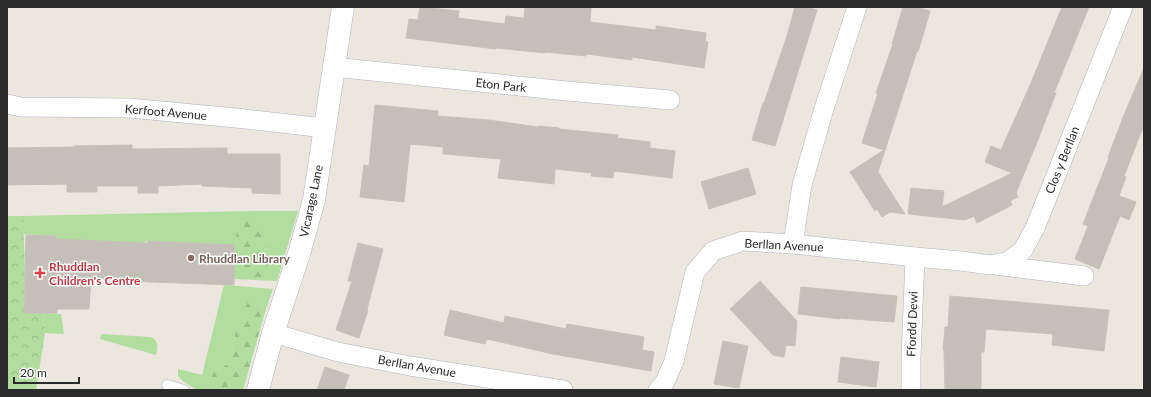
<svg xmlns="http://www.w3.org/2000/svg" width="1151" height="397" font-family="Lato,sans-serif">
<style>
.grass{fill:#b1dd9f}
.forest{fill:url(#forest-firs)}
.park{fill:url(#park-crowns)}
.building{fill:#c4c0b9;stroke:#c7c2b8}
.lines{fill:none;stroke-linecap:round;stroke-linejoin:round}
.service-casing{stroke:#b1b3bd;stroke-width:11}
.minor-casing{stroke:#b1b3bd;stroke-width:20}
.tertiary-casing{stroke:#b1b3bd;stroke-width:23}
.service{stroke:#fff;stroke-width:10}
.minor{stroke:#fff;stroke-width:19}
.tertiary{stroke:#fff;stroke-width:22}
.education-dot{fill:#8d6e63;stroke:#fff;stroke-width:1.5}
.health-dot{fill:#e0444e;stroke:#fff;stroke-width:1.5}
.labels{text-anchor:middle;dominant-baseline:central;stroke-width:3;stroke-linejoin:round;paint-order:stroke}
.street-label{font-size:12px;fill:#2b2b2b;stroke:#fff}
.education-label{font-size:12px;font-weight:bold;fill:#785e54;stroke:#fff;text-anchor:start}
.health-label{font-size:12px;font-weight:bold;fill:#be3a42;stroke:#fff;text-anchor:start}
</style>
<defs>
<pattern id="forest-firs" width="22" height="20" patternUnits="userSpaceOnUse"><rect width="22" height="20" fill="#b1dd9f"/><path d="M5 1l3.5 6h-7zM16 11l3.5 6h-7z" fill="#98be89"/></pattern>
<pattern id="park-crowns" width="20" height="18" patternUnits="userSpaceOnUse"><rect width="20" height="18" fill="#b1dd9f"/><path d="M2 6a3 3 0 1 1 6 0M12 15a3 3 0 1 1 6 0" fill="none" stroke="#98be89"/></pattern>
</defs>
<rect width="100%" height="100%" fill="#ebe6de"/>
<g class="grass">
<path d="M252,211H298L277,281L234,279L235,245L148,241L139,243L55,276L56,236L23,234V216Z"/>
<path d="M224,285L273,289L266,309L259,300L235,334L232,356L229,364L216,370L213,383L221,390H197L184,382L178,376V369L202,375Z"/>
<path d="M43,313L61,314L64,334L45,333Z"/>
<path d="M101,334L151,337C159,341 158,347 156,355L100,339Z"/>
</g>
<g class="forest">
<path d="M247,219L257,220L264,230L269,261L262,277L245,279L235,271V245L238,225Z"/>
<path d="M249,299L259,300L266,309L243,390H221L213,383L212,376L216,370L229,364L232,356L235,334Z"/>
</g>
<path class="park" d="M7,216H23L25,270L24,313H43L45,333L36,390H7Z"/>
<g class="building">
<path d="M420,7L459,11L458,18L505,24L506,16L524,18L525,7H591L590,22L656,30V26L706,33L705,41L708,42L704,68L632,57V60L587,54L586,56L545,52V53L496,48V49L406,38L409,19L418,20Z"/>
<path d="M795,7H806L817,10L775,146L752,140L763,103H764L787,36Z"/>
<path d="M903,7H916L930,11L918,52L917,51L878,172L905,214L890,212L882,217L877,209L875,211L850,172L884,150L862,143L878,93H876L893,44H892Z"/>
<path d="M1062,7H1089L1054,93H1056L1037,142L1016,193L1018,197L1010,201L1012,205L977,223L974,216L965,220L908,214L911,188L944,191L942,207L1012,173L985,162L991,146L1001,150L1031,83Z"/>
<path d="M1144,68V125L1124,176L1126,177L1119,196L1136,202L1129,220L1120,216L1099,269L1075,259L1088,226L1083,224L1109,158L1108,157L1124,115Z"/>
<path d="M375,105L438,111V116L489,120L538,127L539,126L559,128V129L618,135L617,138L650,142V148L675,151L672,178L614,171L613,178L591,176L592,173L555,169L554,184L498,178L501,159L443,154V147L410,144L404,202L360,197L364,165L369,166Z"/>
<path d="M132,145V149L227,148V154H280V194L252,193V188L202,186V184L158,186V193H138V186H97V192H67V184L7,185V148L74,147V146Z"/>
<path d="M748,168L756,194L709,209L701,182Z"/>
<path d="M26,235L56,236V239L148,243V241L235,245L234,285L151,282L91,278L89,309H57V313H24Z"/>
<path d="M358,243L383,249L367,309L368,310L359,338L336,330L352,281H348Z"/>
<path d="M760,281L797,321L795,346L786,345L784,357L773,355L730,309Z"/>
<path d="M801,287L897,296L894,322L840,318V319L798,314Z"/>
<path d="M950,296L1109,310L1104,351L1052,345L1053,334L986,329L984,352H981V390H945L944,350H943L945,327H948Z"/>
<path d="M450,310L504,323L505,316L566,329L567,324L644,337L642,350L654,352L651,371L553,354L487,339L485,344L444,335Z"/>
<path d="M723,341L748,346L739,388L714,384Z"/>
<path d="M841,357L879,362L876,387L838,382Z"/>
<path d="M325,367L349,375L344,390H317Z"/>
</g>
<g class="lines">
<g class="service-casing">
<path id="service" d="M167,385L184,390"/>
</g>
<g class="minor-casing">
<g id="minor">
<path d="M333,67L567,91L670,100"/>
<path d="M7,104L21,107L129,108L236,118L325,128"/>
<path d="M793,244L802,185L823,112L857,7"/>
<path d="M995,265L1084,276"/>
<path d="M273,333L338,352L410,366L563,390"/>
<path d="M658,390L665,382L674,361L695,272L713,251L743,241L793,244L915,257L961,261L990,265L1009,261L1023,250L1035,228L1123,7"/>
<path d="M911,390V358L915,257"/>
</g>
</g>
<g class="tertiary-casing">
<path id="tertiary" d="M258,390L273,333L299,254L314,200L343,7"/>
</g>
<use href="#service" class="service"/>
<use href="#minor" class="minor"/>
<use href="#tertiary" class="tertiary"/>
</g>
<circle class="education-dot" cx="191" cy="258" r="4"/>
<path class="health-dot" d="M38 267h4v4h4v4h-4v4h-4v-4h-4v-4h4z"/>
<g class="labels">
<g class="street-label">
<text transform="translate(501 85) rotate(6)">Eton Park</text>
<text transform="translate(166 112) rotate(5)">Kerfoot Avenue</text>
<text transform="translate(1062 160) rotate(-68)">Clos y Berllan</text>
<text transform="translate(311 201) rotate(-78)">Vicarage Lane</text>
<text transform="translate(784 245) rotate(3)">Berllan Avenue</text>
<text transform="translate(912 324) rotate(-88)">Ffordd Dewi</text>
<text transform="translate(417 366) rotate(10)">Berllan Avenue</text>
</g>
<g class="education-label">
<text x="199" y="258">Rhuddlan Library</text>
</g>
<g class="health-label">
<text x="49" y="266">Rhuddlan<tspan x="49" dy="14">Children's Centre</tspan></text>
</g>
</g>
<rect width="1151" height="397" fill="none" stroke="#2b2b2b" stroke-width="16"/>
<path d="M14 377v6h65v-6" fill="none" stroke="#2b2b2b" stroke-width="2"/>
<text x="20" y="377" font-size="12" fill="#2b2b2b" stroke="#ffffff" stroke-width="3" paint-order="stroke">20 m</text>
</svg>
